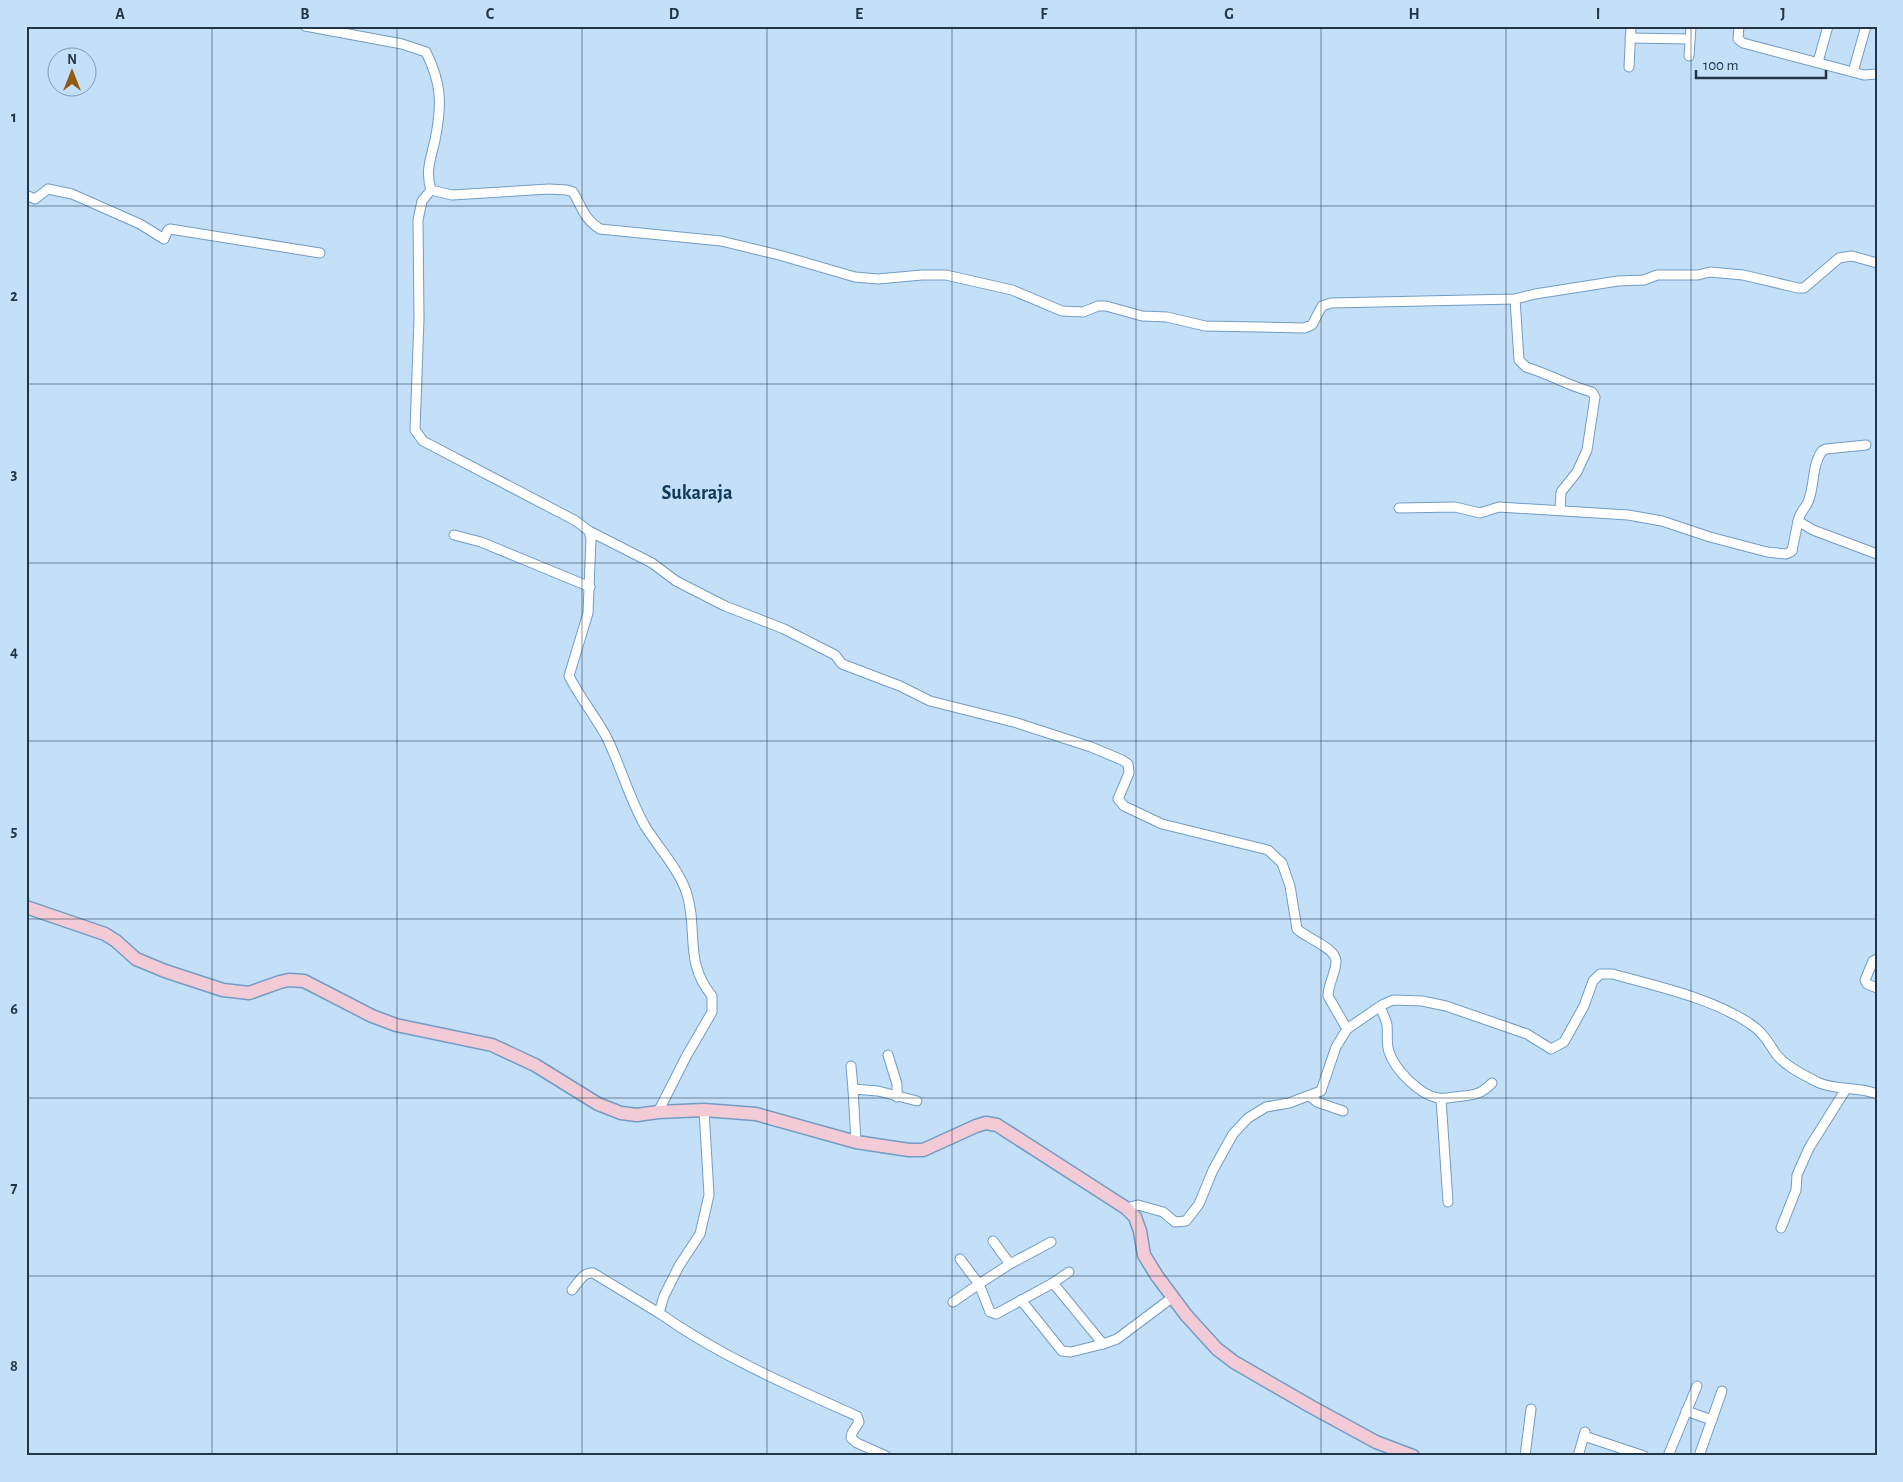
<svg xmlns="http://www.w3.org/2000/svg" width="1903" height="1482" font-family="'Alegreya Sans',sans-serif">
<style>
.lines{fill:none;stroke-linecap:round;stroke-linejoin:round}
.street-casing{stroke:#729cc4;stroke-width:11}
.secondary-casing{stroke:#729cc4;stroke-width:15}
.street{stroke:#fff;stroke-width:9}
.secondary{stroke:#f3cbd6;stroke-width:12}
.grid{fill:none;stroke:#233545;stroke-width:1;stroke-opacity:0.55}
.labels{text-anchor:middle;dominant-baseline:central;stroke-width:5;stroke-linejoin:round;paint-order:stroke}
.quarter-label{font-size:20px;font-weight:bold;fill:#103a5c;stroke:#c4dff8}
.neatline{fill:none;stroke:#233545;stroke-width:2}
.grid-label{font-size:16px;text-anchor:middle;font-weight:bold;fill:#233545}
</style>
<rect width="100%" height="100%" fill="#c4dff8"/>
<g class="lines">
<g class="street-casing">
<g id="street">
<path d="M305,26L402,44L426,52C442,84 442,105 435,140C431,158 425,171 431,190L452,195L549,189L567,190L573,192C582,207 584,219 600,229L721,241L779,255L855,277L878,279L922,275H946L1012,290L1062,311L1083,312L1098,306H1106L1142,316L1167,317L1205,326L1304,328L1312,325L1322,306L1331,303L1515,299L1535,294L1618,281L1644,280L1657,275H1698L1710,272L1743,275L1798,288H1804L1839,258L1852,256L1877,263"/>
<path d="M1739,26L1738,39L1743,43L1864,75L1877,74"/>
<path d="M1630,38L1690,39"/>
<path d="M1689,56L1691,26"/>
<path d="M1818,62L1828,26"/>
<path d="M1629,67L1631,26"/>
<path d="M1853,72L1866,26"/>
<path d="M431,190L422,201L418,220L419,319L415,430L423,441L576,521L589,531L591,539L588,613L569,676C580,698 596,717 607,738C621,767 629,798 645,826C658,847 677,867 686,891C699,929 683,961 712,996V1012L687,1055L658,1112"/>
<path d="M26,195L35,199L48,189L72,194L140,224L164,239L168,230L170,229L320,253"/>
<path d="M1515,299L1519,360L1526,367C1549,374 1569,386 1592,392L1595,397L1587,450L1577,472L1561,492L1560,510"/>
<path d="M1399,508L1455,507L1480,513L1499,507L1628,515L1662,521L1710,537L1767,552L1786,554L1792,551L1798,521L1813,530L1877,554"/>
<path d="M1798,521C1800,512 1803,511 1807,504C1815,490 1811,466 1822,451L1826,449L1866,445"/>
<path d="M589,531L652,563L676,581L725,606L784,629L835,655L842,664L900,686L930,701L1017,723L1091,747L1122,760L1128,764L1129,773L1118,799L1124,806L1162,824L1268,850L1282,863L1290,886L1297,929C1306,938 1336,948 1336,961C1336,973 1328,984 1328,996L1347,1029"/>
<path d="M454,535L481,542L590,587"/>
<path d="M1877,959L1873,961L1865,980L1867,984L1877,988"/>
<path d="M1380,1007C1382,1012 1386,1019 1387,1025C1388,1034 1386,1043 1389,1052C1395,1070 1420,1095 1438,1098C1444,1099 1449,1098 1454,1097C1471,1095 1480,1096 1492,1083"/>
<path d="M888,1055L897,1084V1097"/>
<path d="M851,1066L853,1089"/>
<path d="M1310,1096L1317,1102L1343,1111"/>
<path d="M1441,1099L1448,1202"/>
<path d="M704,1110L709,1195L700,1234L679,1266L664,1296L659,1313C720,1356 789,1386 857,1416L859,1422L852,1433L851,1438L857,1443L886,1456"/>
<path d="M856,1142L853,1089L878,1091L917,1101"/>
<path d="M1126,1208L1138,1205L1163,1212L1175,1222L1186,1221L1199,1204L1213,1170L1233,1134L1248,1118L1266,1107L1289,1103L1321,1091L1336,1047L1347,1029L1382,1005L1393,1000L1422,1001L1446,1006L1527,1034L1551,1049L1564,1042L1584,1006L1593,981L1600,974H1613C1658,987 1709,997 1749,1023C1762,1031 1768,1042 1776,1054C1785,1066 1804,1075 1817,1082C1836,1091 1858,1086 1877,1094"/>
<path d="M1781,1228L1796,1190L1797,1175L1809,1148L1846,1089"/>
<path d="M993,1241L1010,1264"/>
<path d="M1051,1242L1010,1264L979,1284L990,1312L996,1314L1053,1283L1103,1344L1117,1339L1173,1297"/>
<path d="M1053,1283L1069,1272"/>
<path d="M572,1290C578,1283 583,1272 593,1273L659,1313"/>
<path d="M1021,1300L1062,1351L1071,1352L1103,1344"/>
<path d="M953,1302L979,1284L960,1259"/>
<path d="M1686,1411L1712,1420"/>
<path d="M1584,1436L1644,1456"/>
<path d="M1525,1456L1531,1409"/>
<path d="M1578,1456L1585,1432"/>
<path d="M1668,1456L1697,1386"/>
<path d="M1699,1456L1722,1391"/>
</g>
</g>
<g class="secondary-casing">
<path id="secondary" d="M26,907L105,934L116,941L136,959L165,971L223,990L249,993L280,982L289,980L304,981L372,1016L396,1025L492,1045L535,1065L598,1104L621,1113L637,1115L658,1112L704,1110L756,1114L856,1142L909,1150H923L932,1146L976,1126L986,1123L997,1125L1126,1208L1135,1217L1140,1231L1144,1255L1157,1276L1186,1315L1217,1349L1234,1362L1310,1406L1376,1442L1413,1456"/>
</g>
<use href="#street" class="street"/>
<use href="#secondary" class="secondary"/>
</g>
<path class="grid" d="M212,26V1456M397,26V1456M582,26V1456M767,26V1456M952,26V1456M1136,26V1456M1321,26V1456M1506,26V1456M1691,26V1456M26,206H1877M26,384H1877M26,563H1877M26,741H1877M26,919H1877M26,1098H1877M26,1276H1877"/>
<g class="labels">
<g class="quarter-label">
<text x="697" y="493">Sukaraja</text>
</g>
</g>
<rect width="1903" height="1482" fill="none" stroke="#c4dff8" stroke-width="55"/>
<g transform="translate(72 72)"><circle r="24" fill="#c4dff8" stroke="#849bb0"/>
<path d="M0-4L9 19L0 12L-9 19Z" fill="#915b11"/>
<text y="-8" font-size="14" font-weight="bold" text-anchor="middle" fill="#233545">N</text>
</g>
<path d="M1696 70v8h130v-8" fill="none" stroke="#233545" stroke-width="2.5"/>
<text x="1703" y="70" font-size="15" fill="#233545" stroke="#c4dff8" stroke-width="4" paint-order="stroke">100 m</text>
<rect x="28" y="28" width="1848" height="1426" class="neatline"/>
<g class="grid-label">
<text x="120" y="19">A</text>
<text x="305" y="19">B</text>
<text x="490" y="19">C</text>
<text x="674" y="19">D</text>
<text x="859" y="19">E</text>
<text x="1044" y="19">F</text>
<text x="1229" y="19">G</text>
<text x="1414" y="19">H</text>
<text x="1598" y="19">I</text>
<text x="1783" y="19">J</text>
<text x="14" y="122">1</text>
<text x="14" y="301">2</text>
<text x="14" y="479">3</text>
<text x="14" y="657">4</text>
<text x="14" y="836">5</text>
<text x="14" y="1014">6</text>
<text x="14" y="1193">7</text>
<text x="14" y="1371">8</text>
</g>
</svg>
